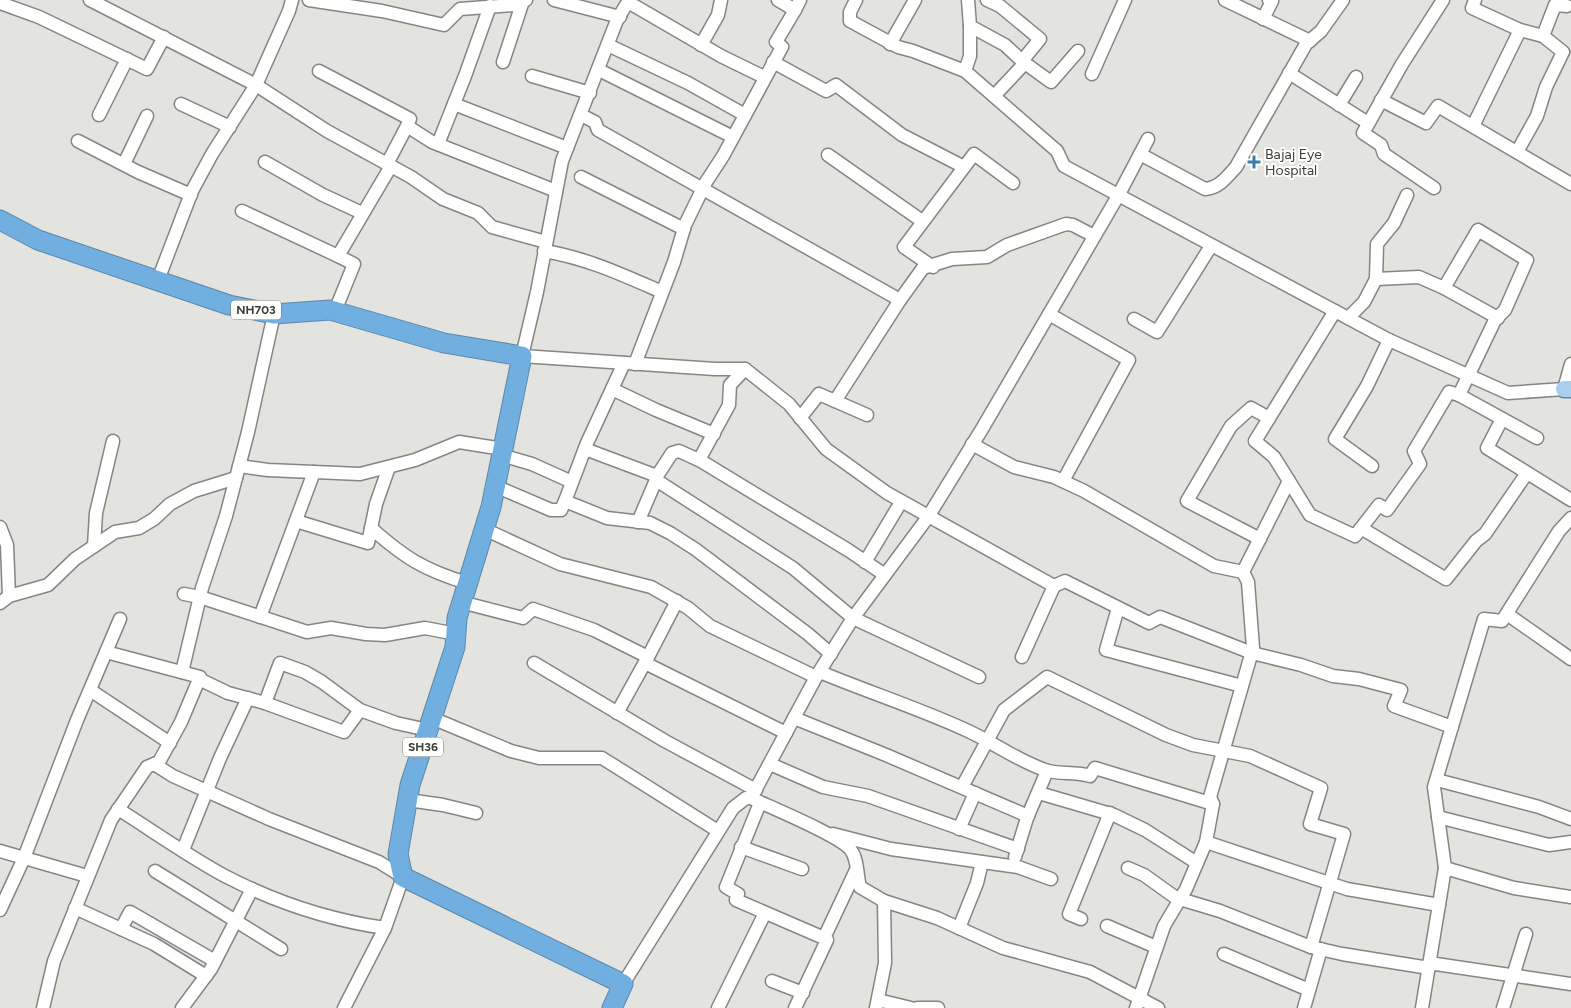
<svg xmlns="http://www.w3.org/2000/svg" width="1571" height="1008" font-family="Figtree,sans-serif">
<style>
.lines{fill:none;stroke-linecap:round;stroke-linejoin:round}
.minor-casing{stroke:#858582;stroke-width:15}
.major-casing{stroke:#5e87a6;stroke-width:19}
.highway-casing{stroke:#5e87a6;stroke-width:21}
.minor{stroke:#fff;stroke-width:12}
.major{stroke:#a9cfec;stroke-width:16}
.highway{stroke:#70afe0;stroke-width:19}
.poi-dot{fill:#377fb3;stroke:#fffffe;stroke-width:2}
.labels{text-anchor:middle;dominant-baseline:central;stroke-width:4;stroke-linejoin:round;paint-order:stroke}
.shield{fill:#fffffe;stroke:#767675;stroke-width:1}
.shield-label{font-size:12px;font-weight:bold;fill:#3c3c3a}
.poi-label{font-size:14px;fill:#3c3c3a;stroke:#fffffe;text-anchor:start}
</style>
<rect width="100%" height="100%" fill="#e3e3df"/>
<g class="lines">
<g class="minor-casing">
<g id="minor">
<path d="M90,0L256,85L327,131L411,177L443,199L478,213L492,227L546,242"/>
<path d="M309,0L382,11L444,25L460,9L513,5L526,0"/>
<path d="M554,0L620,17"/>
<path d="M629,0L617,20L562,161L537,292L522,356L715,369H745L789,404L826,449L887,493L1054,586L1065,581L1149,623L1160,617L1252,653L1301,665L1333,676L1359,679L1401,690L1394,706L1452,727"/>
<path d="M778,0L795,10L800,0"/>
<path d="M856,0L850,12V21L898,47L913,51L965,71L1057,151L1064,166L1389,340L1508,393L1564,389L1571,364"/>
<path d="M968,0L970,26L1005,45L1022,61L1051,82L1078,51"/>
<path d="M987,0L1000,6L1040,39L1022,61"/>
<path d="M1225,0L1310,41"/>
<path d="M1475,0L1472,8L1520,30"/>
<path d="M628,2L721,56L764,77"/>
<path d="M0,3L39,17L147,69L164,37"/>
<path d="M1263,19L1272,1L1269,0"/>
<path d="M890,44L915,0"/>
<path d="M608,45L688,83L745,115"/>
<path d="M701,45L718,15L721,0"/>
<path d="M503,62L523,1"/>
<path d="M773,62L826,91L836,85L902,135L964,167"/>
<path d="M599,70L733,137"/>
<path d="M319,71L410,119L407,126"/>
<path d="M965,71L970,56V26"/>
<path d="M1289,73L1368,123"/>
<path d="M1092,74L1125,0"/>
<path d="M532,76L590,93"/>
<path d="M994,96L1025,63"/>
<path d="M1381,100L1426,123L1438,106L1571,184"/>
<path d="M181,104L230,127"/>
<path d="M454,104L567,148"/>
<path d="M1339,105L1356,77"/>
<path d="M99,115L127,59"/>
<path d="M581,115L595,122L598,130L900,300"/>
<path d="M1473,126L1520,30L1543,36L1555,5L1567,6"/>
<path d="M78,141L138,172L191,195"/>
<path d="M438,144L465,76L490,6"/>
<path d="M1517,152L1537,116L1546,87L1563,52L1543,36"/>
<path d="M1140,154L1205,189C1219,188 1227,177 1236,167L1306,44L1321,31L1343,0"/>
<path d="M828,155L922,221"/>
<path d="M265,162L323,195L362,213"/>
<path d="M124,164L147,116"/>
<path d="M387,164L407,126L432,142L556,191"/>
<path d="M581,177L684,229"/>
<path d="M1434,188L1384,154L1381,145L1363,133L1402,64L1443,0"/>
<path d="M242,211L338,256L391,166"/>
<path d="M544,251C587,258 623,275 662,292"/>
<path d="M933,267L904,247L974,154L1013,183"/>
<path d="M158,280L192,191L212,154L256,85L289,11L292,0"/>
<path d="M1444,288L1498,318"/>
<path d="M335,311L354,264L338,256"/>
<path d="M1049,314L1129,360L1063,481"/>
<path d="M1348,318L1364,302L1376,279L1377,244L1394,223L1407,195"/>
<path d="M1134,319L1157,332L1211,246"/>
<path d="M635,364L674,262L685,225L706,182L723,156L782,47L776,42L795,10"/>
<path d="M612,389L656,410L714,434"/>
<path d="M1459,395L1537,438"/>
<path d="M835,401L900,300L923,268L952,259L987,257L1007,245L1066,224L1073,225L1094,236"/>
<path d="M800,418L819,394L867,415"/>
<path d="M1502,419L1487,448L1571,500"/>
<path d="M972,444L1014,467L1054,477L1084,491L1214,566L1243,572"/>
<path d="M585,449L657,476L672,453L679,451L701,461L848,550L885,575"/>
<path d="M501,455L532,464L572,482"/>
<path d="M699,460L729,405L730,385L745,369"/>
<path d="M239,466L268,470L360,474L415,460L459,442L503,449"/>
<path d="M1372,466L1335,439L1367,386L1389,340"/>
<path d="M657,476L656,480L793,568L853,618L979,677"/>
<path d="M1289,481L1310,515L1355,536L1379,505L1387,510L1420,464L1414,451L1449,392L1459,395L1495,320L1505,310L1527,260L1478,230L1444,288L1419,277L1376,279"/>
<path d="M495,486L551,510H561L565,501L607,518L650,523L670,533L695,549L808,634L831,654"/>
<path d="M565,501L587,443L624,363"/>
<path d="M296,521L368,543L376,504L389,467"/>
<path d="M638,522L656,480"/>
<path d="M0,527L7,545L9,596"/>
<path d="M371,528C405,558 424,570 467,583"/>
<path d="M1361,528L1446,579L1476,541L1485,534L1527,473"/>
<path d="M484,529L560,564L651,587L688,608L710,626L816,677"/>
<path d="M1260,539L1187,501L1231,426L1251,408L1269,418"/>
<path d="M94,546L96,513L113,441"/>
<path d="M865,562L901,502"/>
<path d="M184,594L200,597L307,632L331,628L366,634L385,635L425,628L456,634"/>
<path d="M461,602L523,618L533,609L594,630L648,657L617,713"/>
<path d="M0,603L9,596L48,585L75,559L115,532L139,528L154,519L170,504L194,491L236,478"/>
<path d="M1118,608L1106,650L1242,686"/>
<path d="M1507,614L1571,659"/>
<path d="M260,617L314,472"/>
<path d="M648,657L677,601"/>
<path d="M1022,657L1054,586"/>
<path d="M534,663L665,741L756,790"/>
<path d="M645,663L786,733"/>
<path d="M182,672L202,588L226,516L248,432L274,314"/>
<path d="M820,672C868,692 918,708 966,730C993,742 1016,760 1045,770C1059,775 1075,771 1090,776L1095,768L1213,804"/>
<path d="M199,679L228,693L265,703L344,732L360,710"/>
<path d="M90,690L170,743"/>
<path d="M265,703L280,663L305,672L322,682L360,710L396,723L428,730"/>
<path d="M432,718L511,751L539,758H602L718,831"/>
<path d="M794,718L886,755L1028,816"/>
<path d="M154,764L173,776L269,819L379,862L403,877L385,928L344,1008"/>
<path d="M770,764L823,787L868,796L1018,849"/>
<path d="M1437,780L1539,807L1571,819"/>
<path d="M962,787L1004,710L1047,677L1166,735L1193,745L1250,756L1321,788L1310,824L1344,834L1311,947"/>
<path d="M1039,793L1114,815L1145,830L1197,863"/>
<path d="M751,798L816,677L853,618L928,517L982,429L1118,196L1148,139"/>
<path d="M408,800L443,805L476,813"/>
<path d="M760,803L726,887L738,894L736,900L824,938L856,870"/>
<path d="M118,809C153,831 188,856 225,876C275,902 330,920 385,928"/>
<path d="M1438,817L1549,845L1571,842"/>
<path d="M959,829L975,793"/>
<path d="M833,834L891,849L1018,867L1051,879"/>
<path d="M1206,842L1347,889L1439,905"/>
<path d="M741,847L802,869"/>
<path d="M183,850L220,758L248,698"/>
<path d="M0,851L87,876"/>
<path d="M1015,857L1027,818L1047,771"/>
<path d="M1128,868L1144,875L1179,900"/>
<path d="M1445,868L1514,888L1571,897"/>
<path d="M155,871L281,949"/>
<path d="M1180,899L1220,911L1311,947L1342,954L1429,968"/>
<path d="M75,908L154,944L206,976"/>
<path d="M0,910L24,858L77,720L120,619"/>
<path d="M1081,919L1069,914L1110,813"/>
<path d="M1107,926L1156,947"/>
<path d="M959,928L977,883L982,862"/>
<path d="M121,929L130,912L215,961"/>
<path d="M1224,954L1309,990"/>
<path d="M1429,963L1571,984"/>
<path d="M772,981L803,993"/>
<path d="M623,984L733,808L746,798H751C770,807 841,836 851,850C858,860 857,876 860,887L884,901L937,918L1003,948L1090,972L1158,1008"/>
<path d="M878,1000L911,1008"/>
<path d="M43,1008L54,961L111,820L147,767L159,762L181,722L200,677L106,652"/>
<path d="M182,1008L211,969L252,889"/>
<path d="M718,1008L765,913"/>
<path d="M795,1008L827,940L824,938"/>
<path d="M876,1008L885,963L884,901"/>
<path d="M917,1008H938"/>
<path d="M1136,1008L1164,926L1186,889L1206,842L1213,804L1210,797L1253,648L1248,582L1243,572L1289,481L1274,457L1255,441L1335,311"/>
<path d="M1304,1008L1321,949"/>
<path d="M1422,1008L1445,868L1434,787L1484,619L1502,621L1559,531L1571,518"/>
<path d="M1503,1008L1526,934"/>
</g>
</g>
<g class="major-casing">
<path id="major" d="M1564,389H1571"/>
</g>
<g class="highway-casing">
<path id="highway" d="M0,220L38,240L229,305L274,314L330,310L444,343L522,356L491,507L457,618L455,647L410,785L398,854L403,877L623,984L612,1008"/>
</g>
<use href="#minor" class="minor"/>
<use href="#major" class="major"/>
<use href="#highway" class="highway"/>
</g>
<path class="poi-dot" d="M1251.5 154.5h5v5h5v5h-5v5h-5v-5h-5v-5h5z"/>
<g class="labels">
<g class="shield">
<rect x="231" y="300.5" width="50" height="19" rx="4"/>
<rect x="403" y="737.5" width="40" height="19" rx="4"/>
</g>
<g class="shield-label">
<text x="256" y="310">NH703</text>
<text x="423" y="747">SH36</text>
</g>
<g class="poi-label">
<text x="1265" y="154">Bajaj Eye<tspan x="1265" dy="16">Hospital</tspan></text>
</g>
</g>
</svg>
